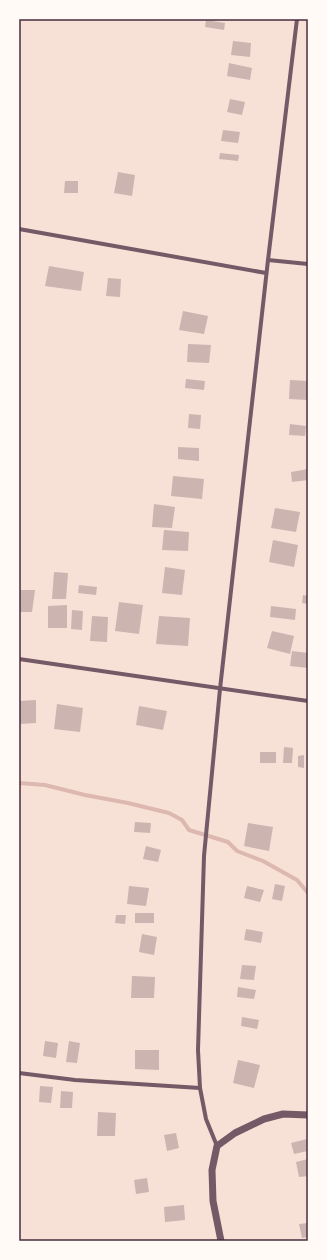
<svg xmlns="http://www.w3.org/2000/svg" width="327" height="1260" font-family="'PT Sans Narrow',sans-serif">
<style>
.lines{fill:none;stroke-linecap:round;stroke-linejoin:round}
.stream{stroke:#dcb8b0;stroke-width:4}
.building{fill:#ccb4b1}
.minor{stroke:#755966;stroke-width:4}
.tertiary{stroke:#755966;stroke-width:7}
.neatline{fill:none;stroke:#4a2c40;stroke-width:1.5}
</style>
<rect width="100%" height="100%" fill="#f7e1d7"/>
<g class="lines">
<path class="stream" d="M19,783L45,785L85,795L128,803L169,813L182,820L189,830L228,842L237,851L263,861L297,880L308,893"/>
</g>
<g class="building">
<path d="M206,20L225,23L224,30L205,27Z"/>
<path d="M233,41L251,43L250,57L231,55Z"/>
<path d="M229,63L252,68L250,80L227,76Z"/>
<path d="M230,99L245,102L242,115L227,112Z"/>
<path d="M223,130L240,132L238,143L221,141Z"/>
<path d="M220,153L239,155L238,161L219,159Z"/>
<path d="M118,172L135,175L132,196L114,193Z"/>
<path d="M65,181H78V193H64Z"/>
<path d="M49,266L84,272L81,291L45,286Z"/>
<path d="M108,278L121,279L120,297L106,296Z"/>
<path d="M183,311L208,316L204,334L179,330Z"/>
<path d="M188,344L211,345L209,363L187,362Z"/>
<path d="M186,379L205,381L204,390L185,388Z"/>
<path d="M290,380L308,381V400L289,399Z"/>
<path d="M189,414L201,415L200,429L188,428Z"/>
<path d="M290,424L306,426L305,436L289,435Z"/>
<path d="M178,447L199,448V461L178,459Z"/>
<path d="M308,469V480L292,482L291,472Z"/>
<path d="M173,476L204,479L202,499L171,496Z"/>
<path d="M154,504L175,507L172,528L152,527Z"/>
<path d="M275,508L300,512L296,532L271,528Z"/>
<path d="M164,530L189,532L188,551L162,550Z"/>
<path d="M273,540L298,545L294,567L269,562Z"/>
<path d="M165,567L185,570L182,595L162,593Z"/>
<path d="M54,572L68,573L66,599H52Z"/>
<path d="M79,585L97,587L96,595L78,593Z"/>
<path d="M19,590H35L32,612H19Z"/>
<path d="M303,595L308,596V604L302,603Z"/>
<path d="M119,602L143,605L139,634L115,631Z"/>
<path d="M67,605V628H48V606Z"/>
<path d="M271,606L296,609L295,620L270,617Z"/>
<path d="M72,610L83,611L82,630L71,629Z"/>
<path d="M92,616L108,617L107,642L90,641Z"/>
<path d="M159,616L190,618L188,646L156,644Z"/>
<path d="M272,631L294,636L290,654L267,648Z"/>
<path d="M292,651L308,653V668L290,666Z"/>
<path d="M36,700V723L19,724V701Z"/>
<path d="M57,704L83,708L80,732L54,729Z"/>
<path d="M139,706L167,711L163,730L136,725Z"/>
<path d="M284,747L293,748L292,763H283Z"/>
<rect x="260" y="752" width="16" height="11"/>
<path d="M304,755V768L298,767V756Z"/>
<path d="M135,822L151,823L150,833L134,832Z"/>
<path d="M248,823L273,827L269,851L244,846Z"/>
<path d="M146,846L161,850L158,862L143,859Z"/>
<path d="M275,884L285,886L282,901L272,899Z"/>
<path d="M129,886L149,888L146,906L127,904Z"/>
<path d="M247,886L264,890L260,902L244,898Z"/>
<rect x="135" y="913" width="19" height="10"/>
<path d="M116,915H126L125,924L115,923Z"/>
<path d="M246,929L263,932L261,943L244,940Z"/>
<path d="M142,934L157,937L154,955L139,952Z"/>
<path d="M242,965L256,966L254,980L240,979Z"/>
<path d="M132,976L155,977L154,998H131Z"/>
<path d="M238,987L256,990L254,999L237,997Z"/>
<path d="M242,1017L259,1020L257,1029L241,1026Z"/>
<path d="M45,1041L58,1043L56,1058L43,1056Z"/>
<path d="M69,1041L80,1043L77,1063L66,1062Z"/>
<path d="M135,1050H159V1070L135,1069Z"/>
<path d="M238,1060L260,1065L254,1088L233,1083Z"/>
<path d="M40,1086L53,1087L51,1103L39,1102Z"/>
<path d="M61,1091L73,1092L72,1108H60Z"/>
<path d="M98,1112L116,1113L115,1136H97Z"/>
<path d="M176,1133L179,1148L167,1151L164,1135Z"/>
<path d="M307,1139L308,1151L294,1154L291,1143Z"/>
<path d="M308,1159V1176L299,1177L296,1162Z"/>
<path d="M147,1178L149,1192L136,1194L134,1180Z"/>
<path d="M184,1205L185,1220L165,1222L164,1207Z"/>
<path d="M308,1223V1237L302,1238L299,1224Z"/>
</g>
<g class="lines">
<g class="minor">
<path d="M19,229L266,273"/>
<path d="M268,260L308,264"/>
<path d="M19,659L308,701"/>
<path d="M19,1073L75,1080L200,1088"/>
<path d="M217,1146L206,1119L200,1088L198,1050L204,856L220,689L268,260L297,19"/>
</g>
<path class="tertiary" d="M221,1241L213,1201L212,1170L217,1146L235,1133L264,1119L283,1114L308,1115"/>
</g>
<rect width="327" height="1260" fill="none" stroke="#fffaf5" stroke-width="40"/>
<rect x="20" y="20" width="287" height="1220" class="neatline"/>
</svg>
